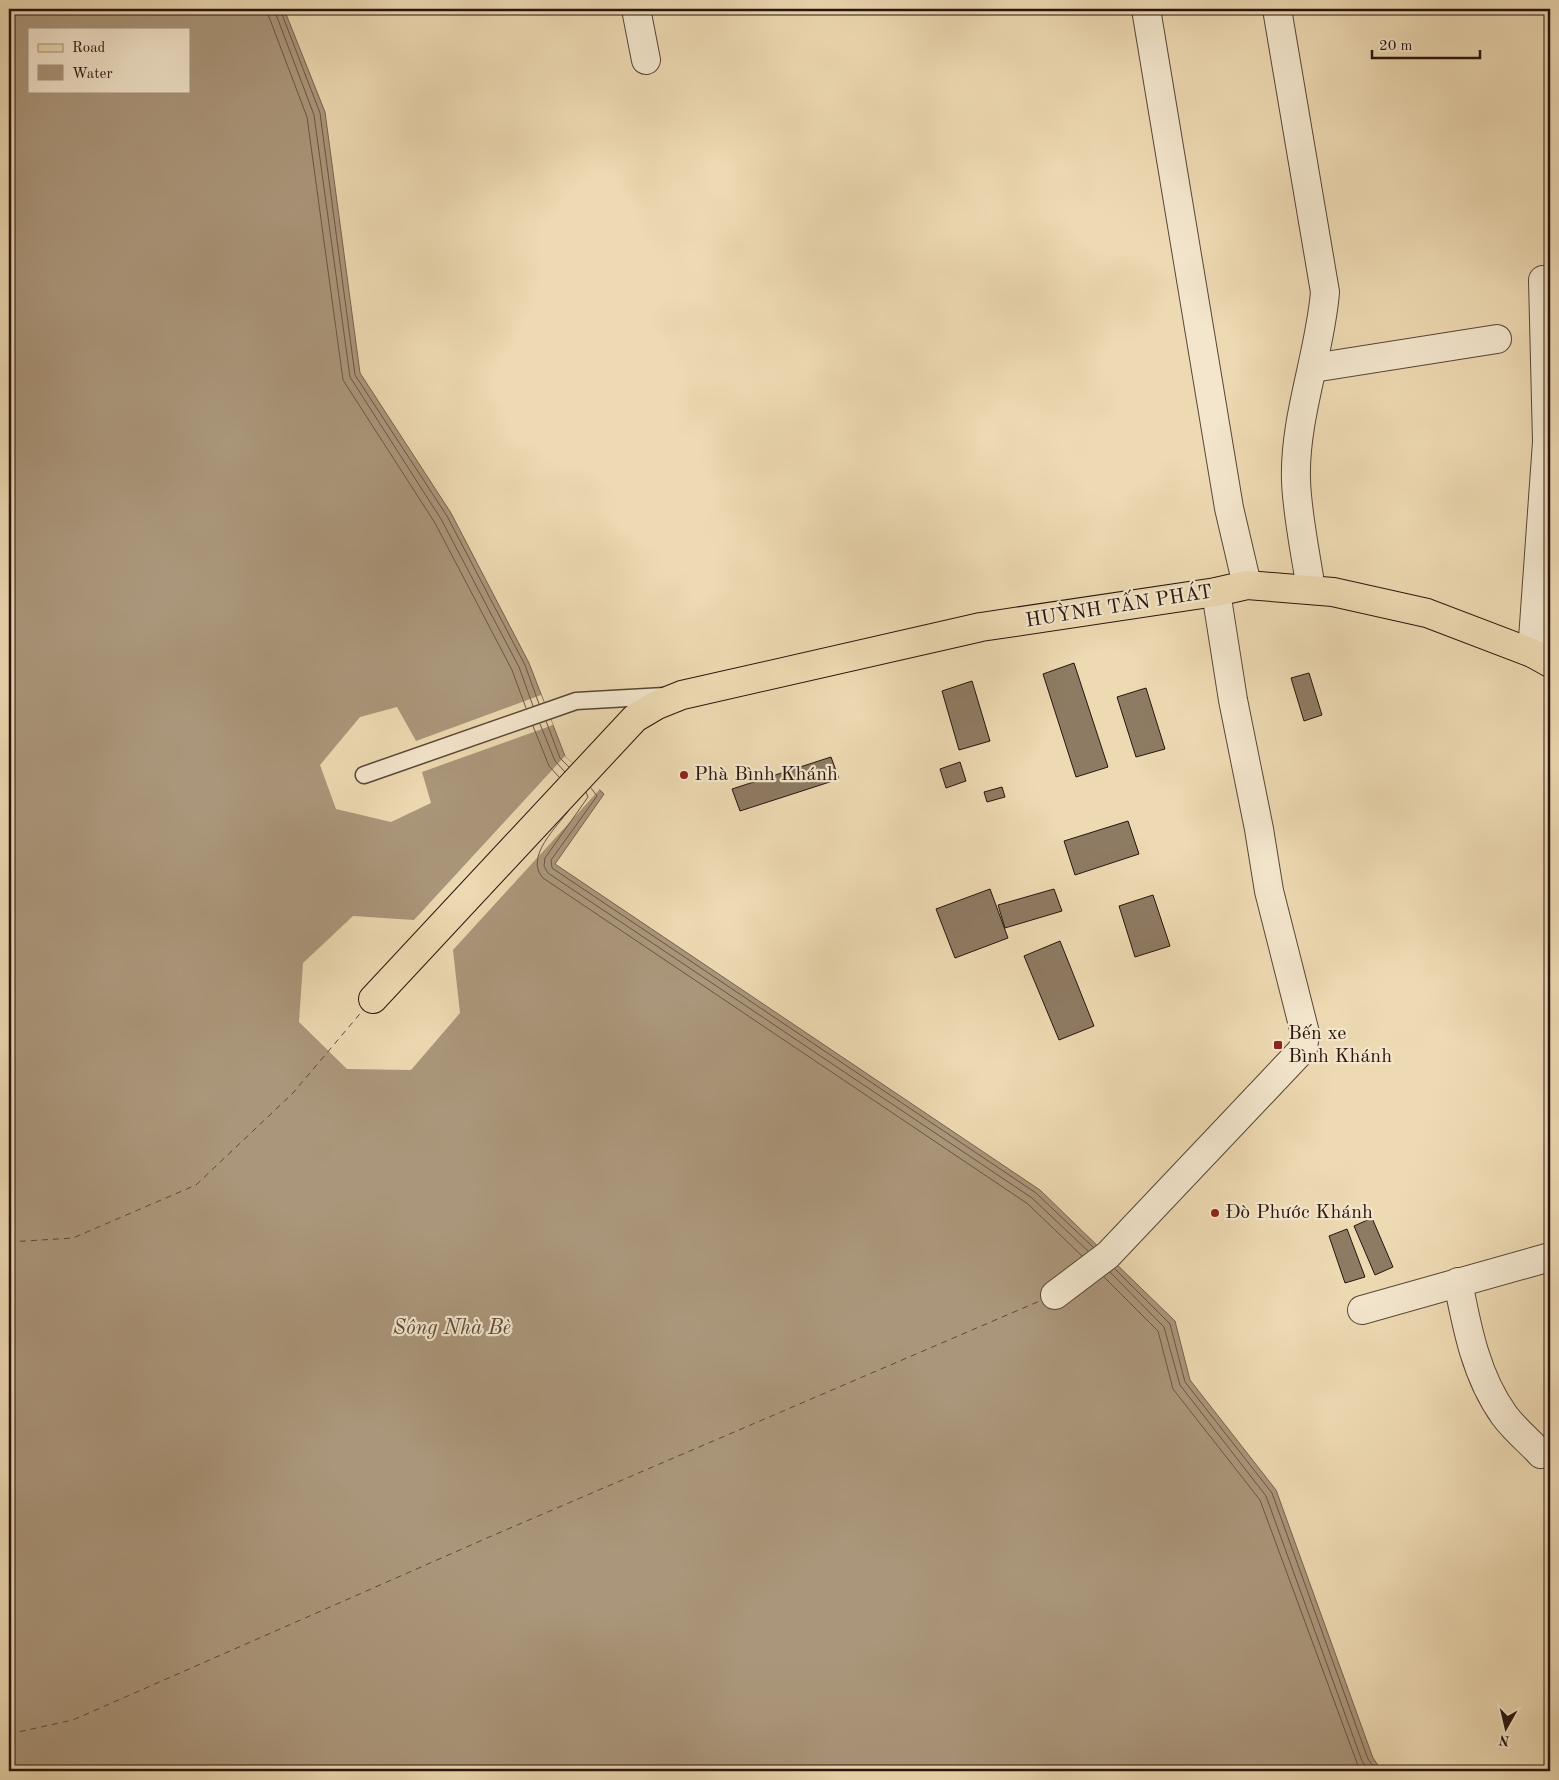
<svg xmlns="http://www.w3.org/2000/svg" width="1559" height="1780" font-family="'Old Standard TT',serif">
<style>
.water{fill:#aa967a;stroke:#76624e;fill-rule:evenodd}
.pier{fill:#edd9b2}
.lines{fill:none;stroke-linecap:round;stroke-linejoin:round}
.shore{stroke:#695644;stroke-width:1}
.ferry{stroke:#5c4939;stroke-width:1;stroke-dasharray:6 5;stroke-linecap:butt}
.building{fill:#8e7b63;stroke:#28150d}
.service-casing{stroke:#594636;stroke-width:19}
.minor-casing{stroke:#594636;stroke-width:30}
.primary-casing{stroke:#28150d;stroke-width:30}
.service{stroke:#f3e6cd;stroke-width:16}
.minor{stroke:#f3e6cd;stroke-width:28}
.primary{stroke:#edd9b2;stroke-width:28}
.poi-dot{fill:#8f2418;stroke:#f3e6cd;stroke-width:2}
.labels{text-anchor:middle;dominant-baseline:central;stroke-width:4.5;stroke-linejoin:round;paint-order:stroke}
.street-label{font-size:20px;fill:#28150d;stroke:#f3e6cd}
.poi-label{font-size:20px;fill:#28150d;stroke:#f3e6cd;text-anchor:start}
.water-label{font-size:21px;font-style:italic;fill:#5c4939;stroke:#f3e6cd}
</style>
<rect width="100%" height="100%" fill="#edd9b2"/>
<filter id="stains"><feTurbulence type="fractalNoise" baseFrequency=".004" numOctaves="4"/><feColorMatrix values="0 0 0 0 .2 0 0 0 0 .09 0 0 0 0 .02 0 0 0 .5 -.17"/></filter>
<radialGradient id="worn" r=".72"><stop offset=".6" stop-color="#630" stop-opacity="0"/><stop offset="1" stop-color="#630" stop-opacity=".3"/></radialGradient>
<path class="water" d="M9,9H284L325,112L360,373L451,513L529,663L565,756L604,794L555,864L1040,1190L1175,1321L1190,1380L1276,1490L1373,1758L1382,1771H9ZM29,29H189V91H29Z"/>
<g class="pier">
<path d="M541,695L553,725L422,772L431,803L391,822L336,809L320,765L360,717L397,707L416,741Z"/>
<path d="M565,756L600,789L453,950L460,1013L411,1070L347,1069L299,1022L303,963L353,916L414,920Z"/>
</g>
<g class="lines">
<g class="shore">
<path d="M266,9L307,117L343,380L435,523L512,670L526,708"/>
<path d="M274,9L314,115L350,377L441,519L519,667L533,706"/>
<path d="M280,9L320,113L355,375L447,516L525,665L539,704"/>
<path d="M546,721L560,758L569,767"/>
<path d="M540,724L555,761L565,772"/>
<path d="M533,726L549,766L559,777"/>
<path d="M591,788L597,796L551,860L552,868L1036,1193L1093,1247"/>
<path d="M586,792L588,797L545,858L544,866L548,873L1032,1198L1088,1251"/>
<path d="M569,810C557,827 524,857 543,878L1028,1204L1082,1256"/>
<path d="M1115,1269L1170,1324L1185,1382L1272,1493L1368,1759L1376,1771"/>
<path d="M1110,1272L1164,1327L1180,1385L1266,1496L1362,1761L1369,1771"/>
<path d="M1104,1277L1158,1331L1173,1389L1260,1500L1360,1771"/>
</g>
<g class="ferry">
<path d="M9,1242L73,1238L196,1185L293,1093L364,1009"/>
<path d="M9,1734L73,1720L487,1538L1042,1300"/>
</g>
</g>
<g class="building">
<path d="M1074,663L1108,767L1076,777L1043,674Z"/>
<path d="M1309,673L1322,715L1304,721L1291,678Z"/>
<path d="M972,681L990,741L959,750L942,691Z"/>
<path d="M1146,688L1165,749L1136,757L1117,697Z"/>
<path d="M831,757L839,779L740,811L732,789Z"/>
<path d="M960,762L966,781L946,788L940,769Z"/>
<path d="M1002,787L1005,797L987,802L984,792Z"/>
<path d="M1128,821L1139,854L1075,875L1064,841Z"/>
<path d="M990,889L1008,938L955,958L936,909Z"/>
<path d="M1054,889L1062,911L1005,928L998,905Z"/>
<path d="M1153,895L1170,946L1135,957L1119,906Z"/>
<path d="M1060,941L1094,1026L1059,1040L1024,956Z"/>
<path d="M1372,1218L1393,1267L1375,1275L1354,1226Z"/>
<path d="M1347,1229L1365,1277L1345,1283L1329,1236Z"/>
</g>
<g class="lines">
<g class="service-casing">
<path id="service" d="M364,775L576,701L664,696"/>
</g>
<g class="minor-casing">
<g id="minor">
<path d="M636,9L646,60"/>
<path d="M1146,9L1229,508L1247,585"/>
<path d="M1277,9L1325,292C1320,354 1294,418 1296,480C1297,515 1306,555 1311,590"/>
<path d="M1543,280L1547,442"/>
<path d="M1313,368L1497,339"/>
<path d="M1532,653L1547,442H1550"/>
<path d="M1458,1282C1467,1328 1476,1376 1504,1415C1514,1429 1529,1441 1541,1454"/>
<path d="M1055,1295L1108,1255L1303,1049L1305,1033L1269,891L1259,829L1233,700L1216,592"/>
<path d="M1362,1310L1550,1257"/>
</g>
</g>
<g class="primary-casing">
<path id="primary" d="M373,999L635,718L657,705L682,695L981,627L1216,592L1247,585L1333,592L1427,613L1532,653L1550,663"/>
</g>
<use href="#service" class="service"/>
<use href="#minor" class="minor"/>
<use href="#primary" class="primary"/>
</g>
<g class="poi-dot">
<circle cx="684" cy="775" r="5"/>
<rect x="1273" y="1040" width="10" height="10" rx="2.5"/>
<circle cx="1215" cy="1213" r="5"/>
</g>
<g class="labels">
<g class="street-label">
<text transform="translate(1119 607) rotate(-9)">HUỲNH TẤN PHÁT</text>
</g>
<g class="poi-label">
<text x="694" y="775">Phà Bình Khánh</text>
<text x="1288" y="1034">Bến xe<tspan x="1288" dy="23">Bình Khánh</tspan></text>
<text x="1225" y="1213">Đò Phước Khánh</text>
</g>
<g class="water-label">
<text x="452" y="1328">Sông Nhà Bè</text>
</g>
</g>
<rect width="1559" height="1780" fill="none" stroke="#edd9b2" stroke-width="30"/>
<rect x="10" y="10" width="1539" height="1760" fill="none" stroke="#28150d" stroke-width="2.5"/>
<rect x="15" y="15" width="1529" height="1750" fill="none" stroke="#28150d"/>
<rect x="28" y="28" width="162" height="65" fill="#f3e6cd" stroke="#a29280"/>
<rect x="38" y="44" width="25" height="8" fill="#edd9b2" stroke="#a29280"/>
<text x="72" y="52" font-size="15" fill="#28150d">Road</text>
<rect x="38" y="65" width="25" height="15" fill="#aa967a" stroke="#a29280"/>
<text x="72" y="78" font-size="15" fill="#28150d">Water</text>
<g transform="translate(1506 1728) rotate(188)" stroke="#f3e6cd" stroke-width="4" paint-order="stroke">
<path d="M0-4L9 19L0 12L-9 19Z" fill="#28150d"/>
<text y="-8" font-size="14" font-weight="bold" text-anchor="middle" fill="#28150d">N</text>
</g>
<path d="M1372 50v8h108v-8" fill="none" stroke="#28150d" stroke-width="2.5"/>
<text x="1379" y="50" font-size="15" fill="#28150d" stroke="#f3e6cd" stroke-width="4" paint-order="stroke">20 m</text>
<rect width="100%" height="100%" filter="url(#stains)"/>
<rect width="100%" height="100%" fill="url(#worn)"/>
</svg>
